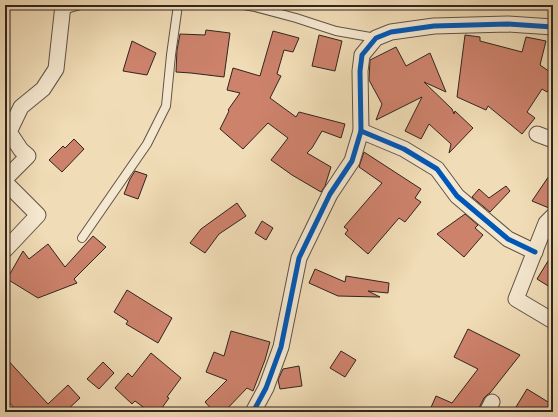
<svg xmlns="http://www.w3.org/2000/svg" width="558" height="417" font-family="'Sorts Mill Goudy',serif">
<style>
.building{fill:#cd826c;stroke:#31241f}
.lines{fill:none;stroke-linecap:round;stroke-linejoin:round}
.service-casing{stroke:#615245;stroke-width:10}
.minor-casing{stroke:#615245;stroke-width:17}
.service{stroke:#f5e8d0;stroke-width:8}
.minor{stroke:#f5e8d0;stroke-width:15}
.cycleway-casing{stroke:#f5e8d0;stroke-width:8}
.cycleway{stroke:#0057b8;stroke-width:5}
</style>
<rect width="100%" height="100%" fill="#f0dcb6"/>
<filter id="stains"><feTurbulence type="fractalNoise" baseFrequency=".005" numOctaves="4"/><feColorMatrix values="0 0 0 0 .2 0 0 0 0 .09 0 0 0 0 .02 0 0 0 .5 -.17"/></filter>
<radialGradient id="worn" r=".72"><stop offset=".6" stop-color="#630" stop-opacity="0"/><stop offset="1" stop-color="#630" stop-opacity=".3"/></radialGradient>
<g class="building">
<path d="M206,30L230,33L224,77L191,73L176,72L177,50L180,34L205,35Z"/>
<path d="M273,31L299,38L293,52L284,50L277,74L281,76L270,98L296,117L299,112L345,124L341,138L322,131L312,148L307,153L331,167L325,186L321,192L292,175L271,160L288,138L268,123L243,149L220,129L229,111L228,110L240,93L227,90L233,68L260,76Z"/>
<path d="M319,35L342,41L335,71L312,66Z"/>
<path d="M465,35L480,37V41L522,52L526,37L546,41L540,65L553,74V84L547,92L542,89L527,112L535,118L522,134L488,106L486,110L457,97Z"/>
<path d="M132,41L156,53L147,75L123,71Z"/>
<path d="M396,47L406,66L430,53L446,92L424,82L452,109L454,114L455,111L473,128L449,153L451,144L429,124L421,139L405,131L422,97L376,120L382,104L369,80L370,60Z"/>
<path d="M74,139L84,149L62,172L49,160L63,146L65,148Z"/>
<path d="M364,152L421,189L415,198L421,202L405,222L399,218L368,254L345,234L348,230L344,227L382,183L359,167Z"/>
<path d="M553,170V207L549,208L532,201Z"/>
<path d="M135,171L147,175L138,199L124,194L130,179Z"/>
<path d="M506,186L510,191L490,212L472,197L479,189L489,198Z"/>
<path d="M237,203L246,216L219,234L205,253L190,243L201,229Z"/>
<path d="M465,214L478,225L475,228L483,235L464,257L437,234Z"/>
<path d="M262,221L273,228L266,240L255,233Z"/>
<path d="M93,236L106,247L74,279L77,283L38,298L7,279L23,251L29,259L48,244L65,267Z"/>
<path d="M553,253V289L537,279Z"/>
<path d="M315,269L345,282L346,276L389,283L388,293L368,291L380,297H379L338,296L309,283Z"/>
<path d="M127,290L172,318L158,343L126,324L128,321L114,312Z"/>
<path d="M468,329L520,355L490,393L487,395L484,398L479,408L478,412H429L436,396L452,403L478,369L454,357Z"/>
<path d="M231,331L270,342L265,360L253,391L247,388L224,412H214L205,402L227,380L206,372L214,352L224,356Z"/>
<path d="M341,351L356,360L345,377L330,368Z"/>
<path d="M151,353L181,378L167,397L169,398L159,412H150L135,401L132,404L115,388L128,373L132,377Z"/>
<path d="M5,357L48,404L68,385L80,398L65,412H18L5,398Z"/>
<path d="M103,362L114,373L99,389L87,379Z"/>
<path d="M299,366L302,386L280,389L278,380L283,369Z"/>
<path d="M527,389L553,405V412H527L516,407Z"/>
</g>
<g class="lines">
<g class="service-casing">
<g id="service">
<path d="M244,5L255,7L296,18L336,31L376,38"/>
<path d="M63,10L80,5"/>
<path d="M82,238L147,144L166,106L171,55L178,5"/>
</g>
</g>
<g class="minor-casing">
<g id="minor">
<path d="M361,131L404,149L437,169L457,196L508,239L535,252"/>
<path d="M537,134L553,140"/>
<path d="M5,179L28,156L21,150L9,132L21,107L43,89L56,69L63,5"/>
<path d="M5,182L38,215L5,250"/>
<path d="M553,216L546,223L516,299L553,321"/>
<path d="M253,412L266,388L281,347L299,258L330,194L352,161L361,131L360,71L362,55L376,38L391,32L434,26L508,24L553,27"/>
<path d="M487,412L492,402"/>
</g>
</g>
<use href="#service" class="service"/>
<use href="#minor" class="minor"/>
<g class="cycleway-casing">
<g id="cycleway">
<path d="M361,131L404,149L437,169L457,196L508,239L535,252"/>
<path d="M253,412L266,388L281,347L299,258L330,194L352,161L361,131L360,71L362,55L376,38L391,32L434,26L508,24L553,27"/>
</g>
</g>
<use href="#cycleway" class="cycleway"/>
</g>
<rect width="558" height="417" fill="none" stroke="#f0dcb6" stroke-width="20"/>
<rect x="6" y="6" width="546" height="405" fill="none" stroke="#31241f" stroke-width="2"/>
<rect x="10" y="10" width="538" height="397" fill="none" stroke="#31241f"/>
<rect width="100%" height="100%" filter="url(#stains)"/>
<rect width="100%" height="100%" fill="url(#worn)"/>
</svg>
